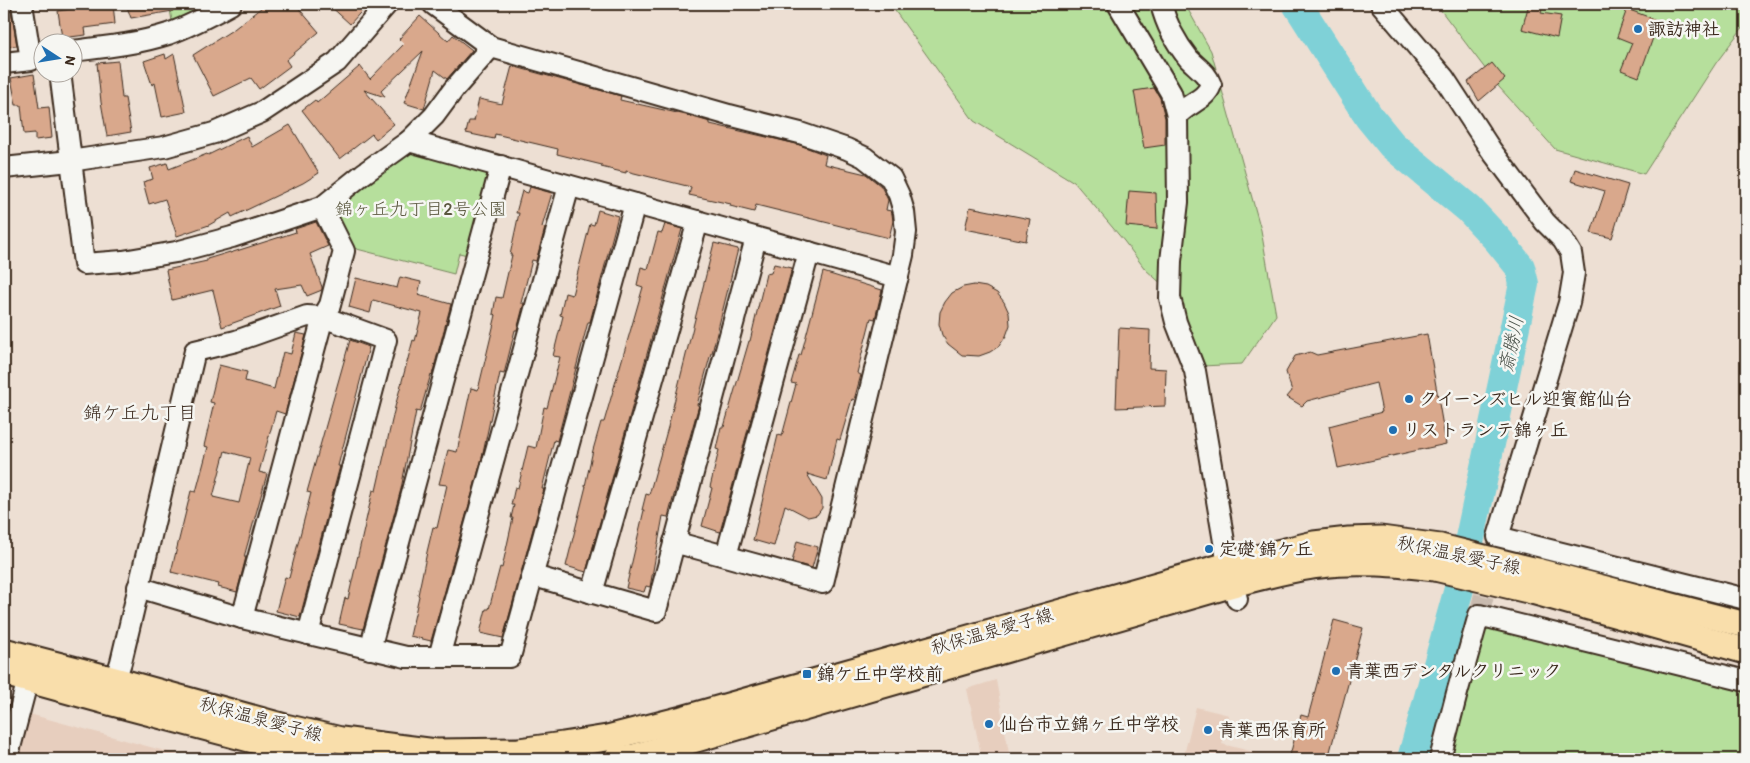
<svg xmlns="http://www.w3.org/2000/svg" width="1750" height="763" font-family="Itim,'Klee One',sans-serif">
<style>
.built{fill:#e7cebe}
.green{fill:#b6df9c;stroke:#78845d}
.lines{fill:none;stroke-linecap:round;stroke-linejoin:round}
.river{stroke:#7fd1d7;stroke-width:30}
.building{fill:#d9a88c;stroke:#3b2a1e;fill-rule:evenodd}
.minor-tunnel{stroke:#c9bbaf;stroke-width:20;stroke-dasharray:20 10;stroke-linecap:butt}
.minor-casing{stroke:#3b2a1e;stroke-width:24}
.major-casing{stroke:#3b2a1e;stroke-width:29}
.minor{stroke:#f6f6f2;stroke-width:20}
.major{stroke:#f9deab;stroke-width:25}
.major-bridge-casing{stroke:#3b2a1e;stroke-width:29;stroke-linecap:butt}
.major-bridge{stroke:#f9deab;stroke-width:25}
.poi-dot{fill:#1f6fb2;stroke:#f6f6f2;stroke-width:2}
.labels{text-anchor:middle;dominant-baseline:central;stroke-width:5;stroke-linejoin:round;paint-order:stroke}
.poi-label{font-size:18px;font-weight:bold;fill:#3b2a1e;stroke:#f6f6f2;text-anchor:start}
.park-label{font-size:18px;fill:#5a573e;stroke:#f6f6f2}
.street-label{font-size:18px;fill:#3b2a1e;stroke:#f6f6f2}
.water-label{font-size:19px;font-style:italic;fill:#4c544c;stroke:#f6f6f2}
.neighbourhood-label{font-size:19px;fill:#3b2a1e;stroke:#f6f6f2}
</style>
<rect width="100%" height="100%" fill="#eddfd3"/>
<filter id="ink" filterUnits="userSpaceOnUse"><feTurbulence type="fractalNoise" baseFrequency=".02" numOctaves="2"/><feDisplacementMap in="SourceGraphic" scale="10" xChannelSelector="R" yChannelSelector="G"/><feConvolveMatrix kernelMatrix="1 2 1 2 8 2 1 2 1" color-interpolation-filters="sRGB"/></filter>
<g filter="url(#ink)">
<g class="built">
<path d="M996,680L1010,759H982L967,689Z"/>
<path d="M4,707L194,759H4Z"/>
<path d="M1196,707L1229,715L1222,744L1266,755L1265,759H1183Z"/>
</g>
<g class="green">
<path d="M169,4H212L202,10L172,21Z"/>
<path d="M890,4H1185L1211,51L1261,230L1276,315L1242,364L1202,366L1189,351L1184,304L1145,269L1124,241L1074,182L974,121Z"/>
<path d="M1436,4H1746V23L1716,63L1644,174L1555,149L1499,87Z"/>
<path d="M417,151L487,173L492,182L472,256L459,253L454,274L353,248L336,213L340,199L400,156Z"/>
<path d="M1479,615L1746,681V759H1435Z"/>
</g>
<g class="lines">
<path class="river" d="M1297,4L1369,117L1392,145L1469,209L1498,240L1520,267L1524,284L1460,585L1412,759"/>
</g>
<g class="building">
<path d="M4,4H10L17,46L4,47Z"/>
<path d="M105,4H113L115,24L85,28L86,35L62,38L58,11Z"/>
<path d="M126,4H172L173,11L131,18Z"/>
<path d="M266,4H295L319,32L286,60L290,66L259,89L251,78L214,96L193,55L234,29Z"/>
<path d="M328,4H368L350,24Z"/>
<path d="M1529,4H1543L1541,13L1561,16L1557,38L1522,29Z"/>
<path d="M1627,9L1659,21L1639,77L1621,70L1632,43L1617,37Z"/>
<path d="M420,16L448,41L453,35L472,50L447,79L435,70L424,109L404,103L423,51L381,91L385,97L364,90L394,124L376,139L372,134L340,159L302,110L315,100L317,103L360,66L370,79L404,44L399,39Z"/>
<path d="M165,54L166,59L174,54L186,112L162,117L155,83L152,85L144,61Z"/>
<path d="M118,61L122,98H125L131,132L107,136L101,102L97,63Z"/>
<path d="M1492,63L1505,79L1479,101L1468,82Z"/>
<path d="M512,66L621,96L620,100L686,115L710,122V124L797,144L826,155L824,164L866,174L881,186L888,200L886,210L891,211L892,214L893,221L889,238L756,205L754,212L730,206L731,204L689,195L691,187L626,171V173L601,167L602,165L557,154L558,149L495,134L494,139L466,133L469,121H474L479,99L502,104Z"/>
<path d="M34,74L39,108L49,107L52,138L35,140V133L24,134L21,105H16L11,78Z"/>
<path d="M1154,88L1160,98L1165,118V145L1144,148L1134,91Z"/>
<path d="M290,125L319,173L303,183L232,217L230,213L209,225L177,236L165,199L149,204L143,182L153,179L150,168L167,163L169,169L207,154L208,155L247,136L252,147Z"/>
<path d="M1575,169L1628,185L1612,238L1591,233L1605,191L1571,181Z"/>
<path d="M530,187L552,193L542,227L545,228L536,261L532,260L521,303H524L517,330H515L504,374L500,373L482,458L431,641L410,636L419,596L418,595L427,552L433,527L437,528L447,485L439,484L448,450L457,452L471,388L478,390L496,315L493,314L496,297L502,298L512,255H510L519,213H516L522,191L528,193Z"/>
<path d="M1129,191L1156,193L1157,229L1126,226Z"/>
<path d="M970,207L1030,219L1026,241L965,229Z"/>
<path d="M598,210L618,216L590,322H588L557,441L554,440L542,489H544L503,638L480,633L486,609H489L500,567L502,568L513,518H511L514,505H511L515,487L518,488L528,446L536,448L544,407L547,408L560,357L553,356L563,316L560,315L565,293L572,295L590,224L594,225Z"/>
<path d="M316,222L328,246L310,254L322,287V290L307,296L302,285L275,289L280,306L222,327L213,290L172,300L166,270L207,261V259L230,252V253L296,232L295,229Z"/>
<path d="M665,224L682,229L586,572L566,566L586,486H585L593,450L601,422H604L643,287L637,285L641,267L648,269L658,232L662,233Z"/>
<path d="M714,243L738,249L712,353H711L697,405H699L691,433L668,517L663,516L650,587L646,586L644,592L626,588L644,510H642L646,494L649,495L668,427Z"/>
<path d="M774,264L792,268L720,532L702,526L712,488L710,487L719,450L716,449L721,427H724L749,341H750L766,274L771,273Z"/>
<path d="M823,272L882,290L875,319L871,318L857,373L861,375L854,400L852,399L840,440L837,439L827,480L807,474L822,499V508L817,515L808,517L785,505L774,546L753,540L778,435L782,436L796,384L791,383L799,355H801Z"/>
<path d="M400,277L421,282L418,295L451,304L432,375L431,374L420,412L416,411L401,489L363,629L339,624L345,598L348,599L373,490L376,491L395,407L413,340L415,341L422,313L373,300L370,313L349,307L356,278L397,288Z"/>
<path d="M974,285L986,287L997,293L1004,302L1009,313L1010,325L1006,336L999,346L990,352L979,356L962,355L948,344L942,335L939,324L940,312L945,302L952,293L963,287Z"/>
<path d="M1119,328L1150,330L1149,368L1166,369L1165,406L1116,408Z"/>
<path d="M296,333L306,335L285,414L276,411L259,472L267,474L244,557H246L237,592L218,587L219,584L171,572L191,491L196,492L208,447L204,446L214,403L210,402L219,365L247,372L245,381L274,389L283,352L291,354ZM225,451L250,458L239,503L213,497Z"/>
<path d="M1427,334L1446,444L1338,468L1329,426L1382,412L1376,383L1307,401L1302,406L1287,397L1292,391L1286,372L1295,356L1310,352L1317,355Z"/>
<path d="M350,340L369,347L338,466H340L300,617L276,611L285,577L289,578L311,493L307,492Z"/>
<path d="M797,541L818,547L812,568L792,562Z"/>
<path d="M1334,620L1363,628L1328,759H1307L1290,755L1301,715L1308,717Z"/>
</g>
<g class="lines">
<path class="minor-tunnel" d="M1479,615L1491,566"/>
<g class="minor-casing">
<g id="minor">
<path d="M433,4L491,47L729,115L800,133L847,149L864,157L891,178L899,195L904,212L906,232L903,255L823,583L674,542"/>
<path d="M1118,4L1171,93L1177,116"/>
<path d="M1161,4C1166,24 1176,43 1189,59C1198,68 1207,73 1211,85C1205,101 1187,103 1177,116L1178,202L1171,261L1170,298L1176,322L1195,371L1228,565L1237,599"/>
<path d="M1381,4L1444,78L1491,150L1545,222L1563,240L1571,253L1574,273L1569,303L1498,537L1746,599"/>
<path d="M72,51C105,47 137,44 168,34C190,26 211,15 231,4"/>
<path d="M4,63L31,60L22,4"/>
<path d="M60,72L84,264L123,261L176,252L232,237L322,207L363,174L409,141L434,116L454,89L491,47"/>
<path d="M409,141L898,277"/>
<path d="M4,168L70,161L164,147L214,133L262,112L337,62L387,4"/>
<path d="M726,556L809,252"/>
<path d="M534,576L656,611L756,238"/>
<path d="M138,587L242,618L406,657H510L635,204"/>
<path d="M592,593L698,221"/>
<path d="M242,618L323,317L330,305L344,251L322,207"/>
<path d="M370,649L501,166"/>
<path d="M439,657L569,186"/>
<path d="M111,693L121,662L195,351L236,341L307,316L323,317L386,340L308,634"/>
<path d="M7,759L28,679"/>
<path d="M1440,759L1457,693L1479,615L1746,681"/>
</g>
</g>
<g class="major-casing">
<g id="major">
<path d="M1537,571L1746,625"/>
<path d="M1532,591L1746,651"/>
<path d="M4,651L115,680L285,727L341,740L436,752L519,751L563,745L607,738L682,719L1228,565L1314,544L1349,540L1381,539L1440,547"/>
<path d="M4,673L109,702L325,759"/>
<path d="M617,759L634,757L1233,584C1262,577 1291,568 1320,565C1358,560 1398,564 1435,568"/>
</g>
</g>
<use href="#minor" class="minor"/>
<use href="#major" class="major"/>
<g class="major-bridge-casing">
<g id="major-bridge">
<path d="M1440,547L1537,571"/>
<path d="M1435,568L1532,591"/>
</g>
</g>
<use href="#major-bridge" class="major-bridge"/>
</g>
</g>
<g class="poi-dot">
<circle cx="1638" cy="29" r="5"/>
<circle cx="1409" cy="399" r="5"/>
<circle cx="1393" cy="430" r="5"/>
<circle cx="1209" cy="549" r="5"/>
<circle cx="1336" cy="671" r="5"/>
<rect x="802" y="669" width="10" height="10" rx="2.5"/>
<circle cx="989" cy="724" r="5"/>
<circle cx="1208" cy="730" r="5"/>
</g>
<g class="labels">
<g class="poi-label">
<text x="1648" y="29">諏訪神社</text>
<text x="1419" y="399">クイーンズヒル迎賓館仙台</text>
<text x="1403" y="430">リストランテ錦ヶ丘</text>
<text x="1219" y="549">定礎 錦ケ丘</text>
<text x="1346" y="671">青葉西デンタルクリニック</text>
<text x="817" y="674">錦ケ丘中学校前</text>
<text x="999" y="724">仙台市立錦ヶ丘中学校</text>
<text x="1218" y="730">青葉西保育所</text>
</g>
<g class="park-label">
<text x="421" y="209">錦ヶ丘九丁目2号公園</text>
</g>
<g class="street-label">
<text transform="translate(1459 555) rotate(12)">秋保温泉愛子線</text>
<text transform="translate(992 631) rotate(-16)">秋保温泉愛子線</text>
<text transform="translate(261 719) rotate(15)">秋保温泉愛子線</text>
</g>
<g class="water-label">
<text transform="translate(1511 344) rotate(-78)">斎勝川</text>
</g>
<g class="neighbourhood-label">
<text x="140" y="412">錦ケ丘九丁目</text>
</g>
</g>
<rect width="1750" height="763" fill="none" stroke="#f6f6f2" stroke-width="20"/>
<rect x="10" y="10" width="1730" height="743" fill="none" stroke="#3b2a1e" stroke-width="2" filter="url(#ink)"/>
<g transform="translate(58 58) rotate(102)"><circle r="24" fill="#f6f6f2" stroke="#aba49d"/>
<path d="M0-4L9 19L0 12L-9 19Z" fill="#1f6fb2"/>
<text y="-8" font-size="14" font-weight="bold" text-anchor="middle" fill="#3b2a1e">N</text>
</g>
</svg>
